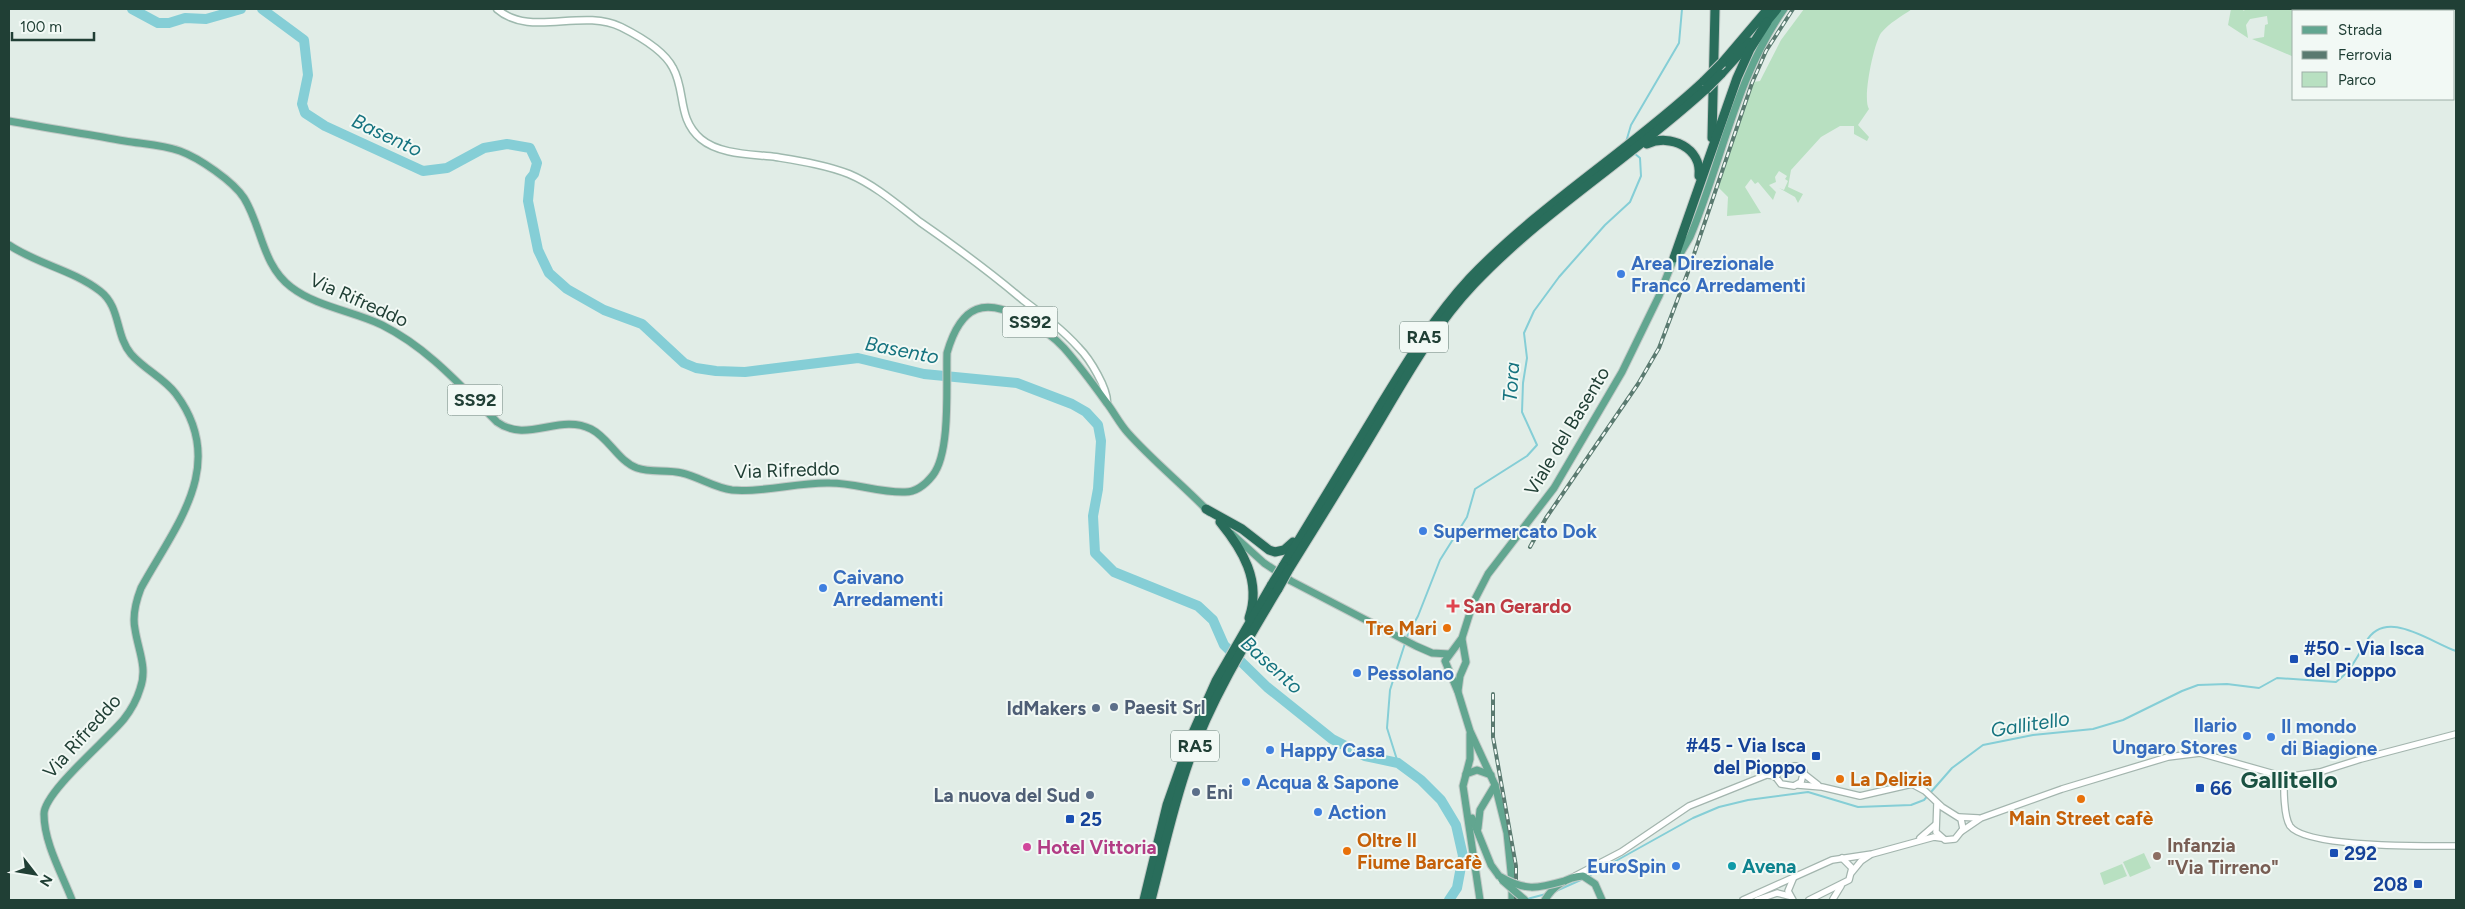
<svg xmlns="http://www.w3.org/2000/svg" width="2465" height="909" font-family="Figtree,sans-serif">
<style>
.green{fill:#b8e0c1}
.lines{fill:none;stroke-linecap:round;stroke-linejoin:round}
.stream{stroke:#85ced6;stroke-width:2}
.river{stroke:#85ced6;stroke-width:10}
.tertiary-casing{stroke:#a3b5ae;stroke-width:8}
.secondary-casing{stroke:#9eb9ae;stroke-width:9}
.primary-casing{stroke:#c1c9c6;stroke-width:9}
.motorway-casing{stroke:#c1c9c6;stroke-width:11}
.tertiary{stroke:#fff;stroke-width:5.5}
.secondary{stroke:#fff;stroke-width:6}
.primary{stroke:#62a690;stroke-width:7}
.motorway{stroke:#296d5b;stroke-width:9}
.rail-casing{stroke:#5a7a70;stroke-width:4}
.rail{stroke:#f2f9f5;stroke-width:2;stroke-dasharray:5.5;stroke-linecap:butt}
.primary-bridge-casing{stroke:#c1c9c6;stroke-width:9;stroke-linecap:butt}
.motorway-bridge-casing{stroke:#c1c9c6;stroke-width:11;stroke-linecap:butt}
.primary-bridge{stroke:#62a690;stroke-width:7}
.motorway-bridge{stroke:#296d5b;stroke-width:9}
.shop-dot{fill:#3f7fe0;stroke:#f2f9f5;stroke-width:2}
.health-dot{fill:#e0444e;stroke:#f2f9f5;stroke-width:2}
.food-dot{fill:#e8710a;stroke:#f2f9f5;stroke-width:2}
.transit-dot{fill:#1a4fb4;stroke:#f2f9f5;stroke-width:2}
.service-dot{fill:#5c6f8a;stroke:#f2f9f5;stroke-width:2}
.hotel-dot{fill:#d1479c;stroke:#f2f9f5;stroke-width:2}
.education-dot{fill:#8d6e63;stroke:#f2f9f5;stroke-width:2}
.culture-dot{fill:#0f9aa8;stroke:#f2f9f5;stroke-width:2}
.labels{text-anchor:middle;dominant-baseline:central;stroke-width:4;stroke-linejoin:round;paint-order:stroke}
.shield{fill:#f2f9f5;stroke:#5f776f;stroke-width:1}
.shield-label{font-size:18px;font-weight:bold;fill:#203f35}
.shop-label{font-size:19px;font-weight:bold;fill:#366cbe;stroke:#f2f9f5;text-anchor:start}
.street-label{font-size:19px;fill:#203f35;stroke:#f2f9f5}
.health-label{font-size:19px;font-weight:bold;fill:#be3a42;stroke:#f2f9f5;text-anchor:start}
.food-label{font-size:19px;font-weight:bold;fill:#c56008;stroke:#f2f9f5;text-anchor:start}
.transit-label{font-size:19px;font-weight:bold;fill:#164399;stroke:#f2f9f5;text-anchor:start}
.service-label{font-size:19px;font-weight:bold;fill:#4e5e75;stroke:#f2f9f5;text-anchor:start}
.education-label{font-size:19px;font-weight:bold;fill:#785e54;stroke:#f2f9f5;text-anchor:start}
.hotel-label{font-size:19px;font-weight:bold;fill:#b23c85;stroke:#f2f9f5;text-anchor:start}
.culture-label{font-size:19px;font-weight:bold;fill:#0d838f;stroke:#f2f9f5;text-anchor:start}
.water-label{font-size:20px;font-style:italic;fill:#15737f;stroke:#f2f9f5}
.district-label{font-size:24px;font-weight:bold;fill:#1a5242;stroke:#f2f9f5}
</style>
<rect width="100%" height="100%" fill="#e1ede7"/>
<g class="green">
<path d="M1804,9H1912C1902,16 1889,23 1881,33C1874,43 1862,99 1869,109L1858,125L1869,137L1867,141L1854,134V126H1840L1821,137L1791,170L1788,187L1803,194L1798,203L1795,197L1779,188L1784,190L1788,181L1785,179L1787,176L1779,171L1775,177L1776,182L1769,185L1776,192L1773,200L1758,182L1755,184L1751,179L1745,187L1761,213L1727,216L1728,197L1718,187L1753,82L1760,81L1781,40Z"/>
<path d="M2231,9H2242L2244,11L2245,9H2337V11H2294V57L2252,39L2264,37L2265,25L2268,24L2267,16L2250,19L2246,25L2248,38L2228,25Z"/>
<path d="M2144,853L2151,868L2130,877L2123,862Z"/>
<path d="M2122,864L2127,876L2104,885L2100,873Z"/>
</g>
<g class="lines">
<g class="stream">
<path d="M1626,142L1631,125L1679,43L1682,9"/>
<path d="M1398,763L1387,728L1390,690L1408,634L1418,616L1440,560L1467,517L1475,489L1527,456L1537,445L1522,412L1523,383L1527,358L1524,333L1534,311L1559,277L1605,225L1630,202L1641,176L1640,158L1634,153"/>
<path d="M1587,877L1693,818L1719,807L1748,800L1808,792L1858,807L1911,805L1924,800L1952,768L1983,745L2033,735L2093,729L2123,720L2182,691L2198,685L2227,684L2259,688L2277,678L2336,682C2350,672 2358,656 2366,642C2385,607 2430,642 2456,651"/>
<path d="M1556,891L1583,879"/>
<path d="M1527,899L1546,894"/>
</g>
<g class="river">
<path d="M132,9L158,23H169L185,18L206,19L241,9"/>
<path d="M262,9L304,40L308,75L302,104L305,113L325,126L423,171L447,168L484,148L507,144L530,148L537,163L534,174L530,179L528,201L538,250L549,273L567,289L604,310L642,324L684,363L696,368L716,371L745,372L858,358L924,374L1017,383L1072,404L1086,412L1098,425L1101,441L1098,489L1093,516L1095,553L1114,572L1198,606L1213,620L1224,645L1267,687L1332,739L1365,756L1398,763L1421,780L1441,800L1456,825L1463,856L1457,888L1449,900"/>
</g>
<g class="tertiary-casing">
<g id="tertiary">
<path d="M1804,774L1818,785"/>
<path d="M1768,775L1775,776L1781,784L1794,786L1801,782L1804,771L1799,766H1786L1779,770L1776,778"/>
<path d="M2285,777C2283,787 2284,817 2290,826C2306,848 2427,846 2456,846"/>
<path d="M1798,785L1822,787L1860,796L1912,784L1925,791L1942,807L1961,819L1963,829L1955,839L1945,840L1936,832L1937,803"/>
<path d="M1959,817L1978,818"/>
<path d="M1962,831L1981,818L2062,789L2168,757L2200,753L2285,777L2320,772L2361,759L2456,734"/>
<path d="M1920,838L1935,825"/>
<path d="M1852,872L1861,861L1870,855"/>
<path d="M1575,876L1621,852L1689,806L1779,770"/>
<path d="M1833,899L1841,886"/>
<path d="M1743,900L1832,860L1872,854L1934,837L1941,838"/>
<path d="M1757,900L1777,893L1789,896"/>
<path d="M1793,900L1788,891L1793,879"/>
<path d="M1809,900L1849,880L1852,868L1842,858"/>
</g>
</g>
<g class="secondary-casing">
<path id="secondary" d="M497,9C530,38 581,8 621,27C639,36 664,50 673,68C686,91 677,119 701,139C720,155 753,154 776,157C800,161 826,165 849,174C875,185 898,205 920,222C956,247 990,272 1023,300C1043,315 1063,330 1079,348C1090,359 1108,389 1107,403"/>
</g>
<g class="primary-casing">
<g id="primary">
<path d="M9,121C47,128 86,134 125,141C143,144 163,145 180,151C199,158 233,181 244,198C262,227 262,265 291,287C317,307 353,311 382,325C428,348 461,386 497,422C527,444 559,413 591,429C609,438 618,461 637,468C651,473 667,469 682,473C699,477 715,488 732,490C765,493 797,482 830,483C855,483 880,493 905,492C917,492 926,484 933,475C951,452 946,383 947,353C961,304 985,296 1028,321C1041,328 1054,337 1064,348C1079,365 1093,384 1106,402C1114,412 1119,423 1128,433C1153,461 1183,485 1209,512"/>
<path d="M9,245C37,264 73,270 100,291C121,307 115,335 131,354C145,370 164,378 176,394C229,465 175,526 141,588C136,601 132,615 135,629C138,650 148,668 140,689C137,699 131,710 124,719C108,739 44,792 44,814C44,843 62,874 72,900"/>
<path d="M1232,534L1264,563L1291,581L1416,646L1432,653L1449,654"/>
<path d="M1458,691L1460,676L1466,662L1462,639"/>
<path d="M1470,734V759L1463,786L1480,900"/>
<path d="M1466,774L1477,770L1491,775"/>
<path d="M1472,818L1491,865L1499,876"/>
<path d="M1478,828L1480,810L1495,785"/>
<path d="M1512,900V882L1507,833L1495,785L1470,731L1458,692L1445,661L1462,638L1473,603L1488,574L1554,488L1622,372L1659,296L1674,258L1680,254L1690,237C1722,161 1736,77 1784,9"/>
<path d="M1545,900C1553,886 1567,877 1583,876L1595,884L1602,900"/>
</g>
</g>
<g class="motorway-casing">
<g id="motorway">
<path d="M1763,26L1777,9"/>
<path d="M1722,63L1768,9"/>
<path d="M1721,74L1750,42"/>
<path d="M1712,138L1715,9"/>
<path d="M1647,144C1670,133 1702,148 1699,176"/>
<path d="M1674,258L1737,78L1750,49L1767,22"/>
<path d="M1206,509L1242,529L1269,550L1275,552L1284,550L1293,542"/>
<path d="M1220,522C1242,549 1262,581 1249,618"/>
<path d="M1283,566C1314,514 1346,463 1377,411C1405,365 1433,318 1470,278C1540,205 1630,150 1704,81"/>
<path d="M1289,569C1319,521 1349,473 1378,424C1407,375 1435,325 1474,284C1542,212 1632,157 1706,89"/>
<path d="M1144,900L1167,805L1191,737L1216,681L1272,584"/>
<path d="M1151,900C1163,854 1173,806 1189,761C1211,700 1245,644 1278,589"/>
</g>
</g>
<use href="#tertiary" class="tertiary"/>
<use href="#secondary" class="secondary"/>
<use href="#primary" class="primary"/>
<use href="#motorway" class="motorway"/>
<g class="rail-casing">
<g id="rail">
<path d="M1530,547L1546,518L1638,384L1659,348L1688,272L1752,83L1766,51L1793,9"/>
<path d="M1493,694V737L1516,866V900"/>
</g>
</g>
<use href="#rail" class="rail"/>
<g class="primary-bridge-casing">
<g id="primary-bridge">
<path d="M1499,876C1525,891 1536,889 1564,881"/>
<path d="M1502,880L1525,900"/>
</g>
</g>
<g class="motorway-bridge-casing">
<g id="motorway-bridge">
<path d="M1704,81L1722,63"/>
<path d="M1706,89L1721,74"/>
<path d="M1272,584L1283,566"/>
<path d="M1278,589L1289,569"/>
</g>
</g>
<use href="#primary-bridge" class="primary-bridge"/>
<use href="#motorway-bridge" class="motorway-bridge"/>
</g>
<g class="shop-dot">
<circle cx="1621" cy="274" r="5"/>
<circle cx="1423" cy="531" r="5"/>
<circle cx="823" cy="588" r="5"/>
<circle cx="1357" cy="673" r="5"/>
<circle cx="2247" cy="736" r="5"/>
<circle cx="2271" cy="737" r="5"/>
<circle cx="1270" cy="750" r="5"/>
<circle cx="1246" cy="782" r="5"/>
<circle cx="1318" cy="812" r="5"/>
<circle cx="1676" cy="866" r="5"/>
</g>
<path class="health-dot" d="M1450.5 598.5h5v5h5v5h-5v5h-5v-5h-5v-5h5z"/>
<g class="food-dot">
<circle cx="1447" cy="628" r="5"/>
<circle cx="1840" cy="779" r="5"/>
<circle cx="2081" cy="799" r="5"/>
<circle cx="1347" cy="851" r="5"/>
</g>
<g class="transit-dot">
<rect x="2289" y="654" width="10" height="10" rx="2.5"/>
<rect x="1811" y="751" width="10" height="10" rx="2.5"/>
<rect x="2195" y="783" width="10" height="10" rx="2.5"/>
<rect x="1065" y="814" width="10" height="10" rx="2.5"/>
<rect x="2329" y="848" width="10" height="10" rx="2.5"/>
<rect x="2413" y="879" width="10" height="10" rx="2.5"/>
</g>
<g class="service-dot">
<circle cx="1114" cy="707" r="5"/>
<circle cx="1096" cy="708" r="5"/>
<circle cx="1196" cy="792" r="5"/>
<circle cx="1090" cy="795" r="5"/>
</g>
<circle class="hotel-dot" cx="1027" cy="847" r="5"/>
<circle class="education-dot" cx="2157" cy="856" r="5"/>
<circle class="culture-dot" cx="1732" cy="866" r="5"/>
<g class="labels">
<g class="shield">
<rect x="1002.5" y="306.5" width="55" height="31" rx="4"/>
<rect x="1400" y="321.5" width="48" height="31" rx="4"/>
<rect x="447.5" y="384.5" width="55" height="31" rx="4"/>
<rect x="1171" y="730.5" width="48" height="31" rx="4"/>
</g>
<g class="shield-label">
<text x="1030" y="322">SS92</text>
<text x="1424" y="337">RA5</text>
<text x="475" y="400">SS92</text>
<text x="1195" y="746">RA5</text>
</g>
<g class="shop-label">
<text x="1631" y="263">Area Direzionale<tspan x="1631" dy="22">Franco Arredamenti</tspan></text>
<text x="1433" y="531">Supermercato Dok</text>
<text x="833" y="577">Caivano<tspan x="833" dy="22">Arredamenti</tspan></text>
<text x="1367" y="673">Pessolano</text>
<text x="2237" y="725" text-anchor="end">Ilario<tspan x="2237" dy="22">Ungaro Stores</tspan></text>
<text x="2281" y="726">Il mondo<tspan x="2281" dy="22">di Biagione</tspan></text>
<text x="1280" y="750">Happy Casa</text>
<text x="1256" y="782">Acqua &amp; Sapone</text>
<text x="1328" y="812">Action</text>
<text x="1666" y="866" text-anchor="end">EuroSpin</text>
</g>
<g class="street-label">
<text transform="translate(359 300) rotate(24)">Via Rifreddo</text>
<text transform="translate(1567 431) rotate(-59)">Viale del Basento</text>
<text transform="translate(787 470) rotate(-2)">Via Rifreddo</text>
<text transform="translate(82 736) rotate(-48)">Via Rifreddo</text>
</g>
<g class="health-label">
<text x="1463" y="606">San Gerardo</text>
</g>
<g class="food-label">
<text x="1437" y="628" text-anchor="end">Tre Mari</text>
<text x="1850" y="779">La Delizia</text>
<text x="2081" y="818" text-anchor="middle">Main Street cafè</text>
<text x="1357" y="840">Oltre Il<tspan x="1357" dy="22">Fiume Barcafè</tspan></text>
</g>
<g class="transit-label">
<text x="2304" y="648">#50 - Via Isca<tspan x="2304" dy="22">del Pioppo</tspan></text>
<text x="1806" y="745" text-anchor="end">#45 - Via Isca<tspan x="1806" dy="22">del Pioppo</tspan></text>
<text x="2210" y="788">66</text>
<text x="1080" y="819">25</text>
<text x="2344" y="853">292</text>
<text x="2408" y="884" text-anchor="end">208</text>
</g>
<g class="service-label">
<text x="1124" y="707">Paesit Srl</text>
<text x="1086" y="708" text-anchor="end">IdMakers</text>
<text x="1206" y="792">Eni</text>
<text x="1080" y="795" text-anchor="end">La nuova del Sud</text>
</g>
<g class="education-label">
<text x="2167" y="845">Infanzia<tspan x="2167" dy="22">"Via Tirreno"</tspan></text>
</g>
<g class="hotel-label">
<text x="1037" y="847">Hotel Vittoria</text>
</g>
<g class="culture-label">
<text x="1742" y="866">Avena</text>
</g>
<g class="water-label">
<text transform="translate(387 135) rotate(25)">Basento</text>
<text transform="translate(902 350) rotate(11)">Basento</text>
<text transform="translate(1511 382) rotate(-86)">Tora</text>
<text transform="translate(1272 665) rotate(42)">Basento</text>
<text transform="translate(2030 724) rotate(-9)">Gallitello</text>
</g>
<g class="district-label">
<text x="2289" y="779">Gallitello</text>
</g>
</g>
<rect width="2465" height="909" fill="none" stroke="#203f35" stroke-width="20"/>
<rect x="2292" y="10" width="162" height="90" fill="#f2f9f5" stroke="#9eafa8"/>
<rect x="2302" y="26" width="25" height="8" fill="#62a690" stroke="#9eafa8"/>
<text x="2338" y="35" font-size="15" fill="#203f35">Strada</text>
<rect x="2302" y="51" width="25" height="8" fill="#5a7a70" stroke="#9eafa8"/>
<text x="2338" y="60" font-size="15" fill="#203f35">Ferrovia</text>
<rect x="2302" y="72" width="25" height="15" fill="#b8e0c1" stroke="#9eafa8"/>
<text x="2338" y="85" font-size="15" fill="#203f35">Parco</text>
<g transform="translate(35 874) rotate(121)" stroke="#f2f9f5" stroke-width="4" paint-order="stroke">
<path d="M0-4L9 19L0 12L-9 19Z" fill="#203f35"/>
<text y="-8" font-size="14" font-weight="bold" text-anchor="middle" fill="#203f35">N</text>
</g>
<path d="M12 32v8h82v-8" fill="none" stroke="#203f35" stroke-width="2.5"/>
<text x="20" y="32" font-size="15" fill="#203f35" stroke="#f2f9f5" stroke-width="4" paint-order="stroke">100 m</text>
</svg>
